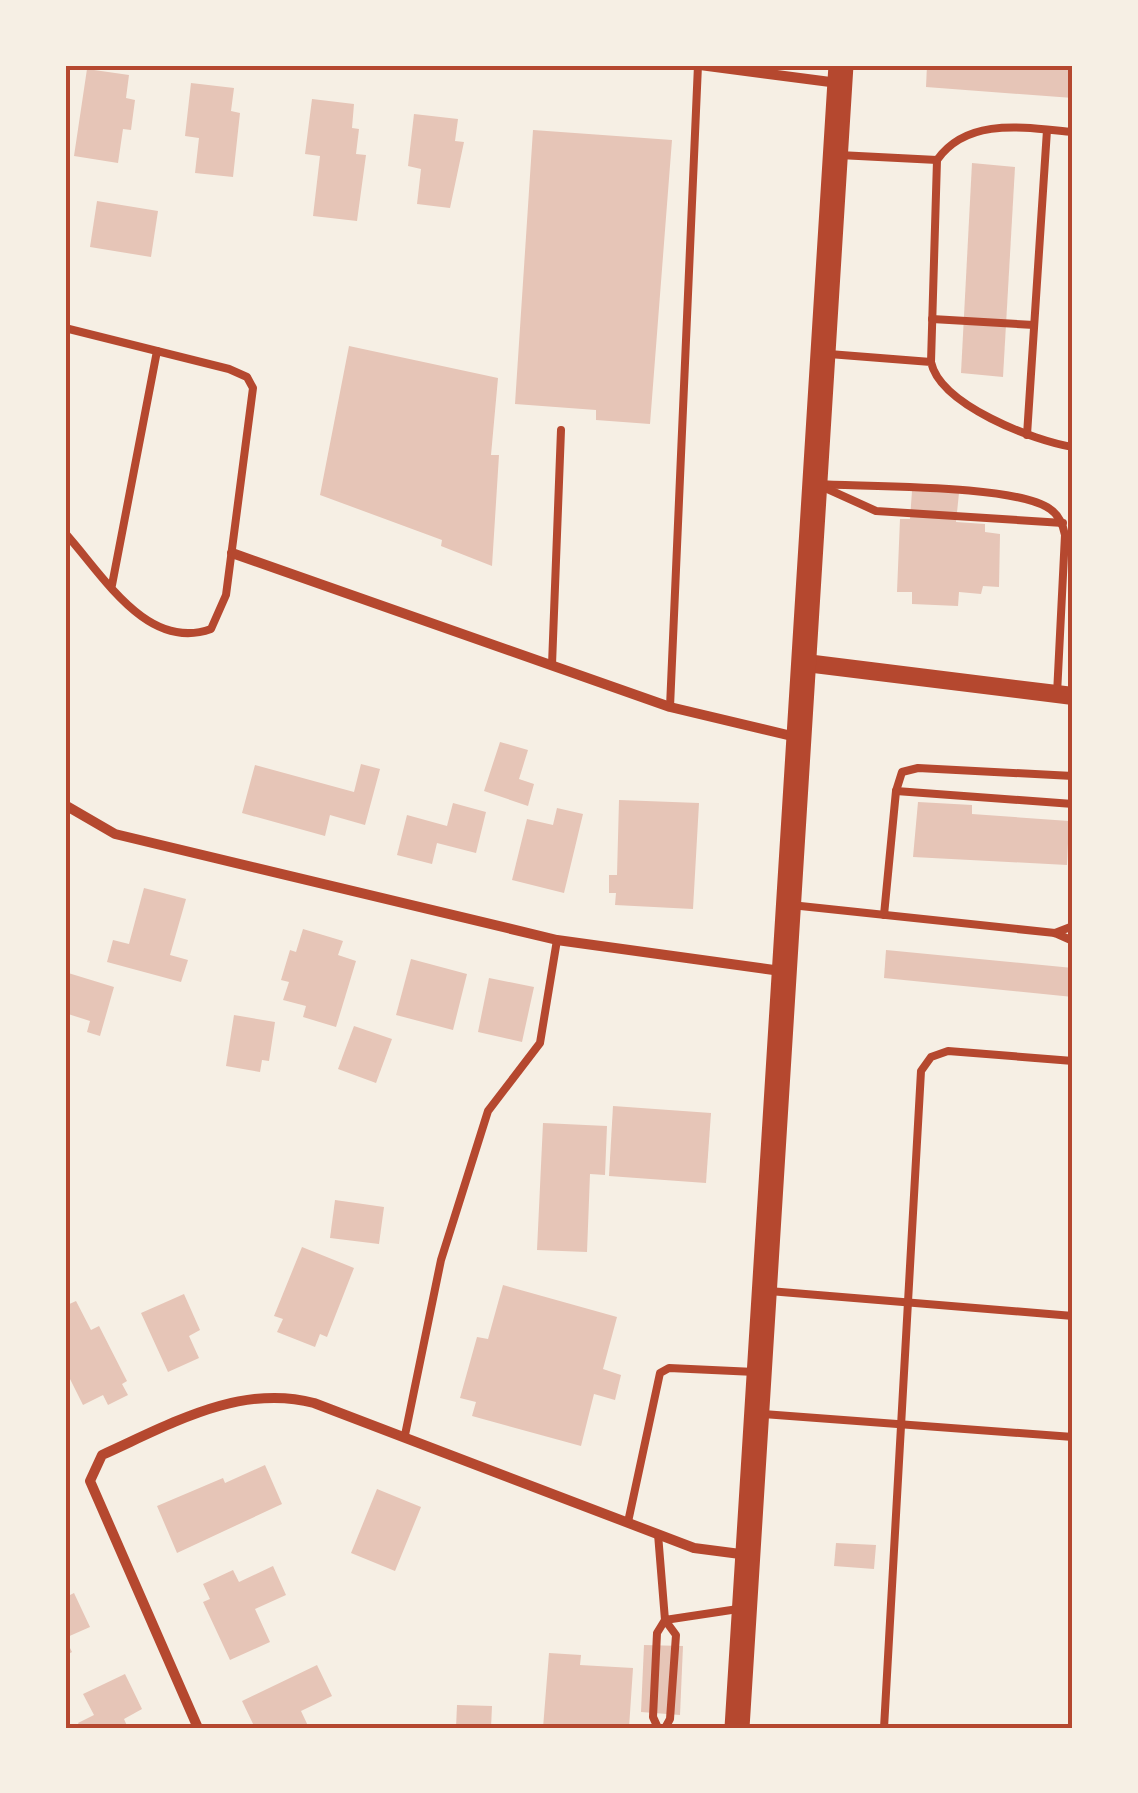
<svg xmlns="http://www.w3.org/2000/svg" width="1138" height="1793" font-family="Jost,sans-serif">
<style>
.building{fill:#e6c5b7}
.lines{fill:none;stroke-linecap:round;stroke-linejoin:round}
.service{stroke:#b5482f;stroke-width:8}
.minor{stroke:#b5482f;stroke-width:10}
.tertiary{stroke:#b5482f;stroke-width:18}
.primary{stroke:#b5482f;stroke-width:25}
.neatline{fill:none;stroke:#b5482f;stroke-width:4}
</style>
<rect width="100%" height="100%" fill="#f6efe4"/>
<g class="building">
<path d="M927,65H1073V98L926,87Z"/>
<path d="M87,69L129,75L126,98L135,100L131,130L123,129L118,163L74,156Z"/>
<path d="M191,83L234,88L231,111L240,113L233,177L195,173L199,138L185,136Z"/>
<path d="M312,99L354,104L352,128L359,129L356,154L366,155L357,221L313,216L320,156L305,154Z"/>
<path d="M414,114L458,119L455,141L464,142L450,208L417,204L421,169L408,166Z"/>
<path d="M533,130L672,140L650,424L596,420V410L515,404Z"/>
<path d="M972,163L1015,167L1003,377L961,373Z"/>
<path d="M97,201L158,211L151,257L90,247Z"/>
<path d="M349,346L498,378L491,455H499L492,566L441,546L442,540L320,495Z"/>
<path d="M912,491L959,493L956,522L985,524V532L1000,534L999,587L983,586L981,594L959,592L958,606L912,604V592H897L900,519H910Z"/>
<path d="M500,742L528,750L519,779L534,784L528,806L484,791Z"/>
<path d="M361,764L380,769L365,825L330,815L325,836L242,813L255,765L354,792Z"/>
<path d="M619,800L699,803L693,909L615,905L616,893H609V875H617Z"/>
<path d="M918,802L972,805V814L1069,821L1067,865L913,857Z"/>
<path d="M453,803L486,812L476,853L437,843L432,864L397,855L407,815L447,826Z"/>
<path d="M557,808L583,814L564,893L512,880L527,819L553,825Z"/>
<path d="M144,888L186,899L170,955L188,960L181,982L107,962L113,940L129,944Z"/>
<path d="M303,929L343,941L338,955L356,961L336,1027L303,1017L306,1006L283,1000L289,982L281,980L290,950L296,952Z"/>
<path d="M886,950L1073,968V997L884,978Z"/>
<path d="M411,959L467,974L453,1030L396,1015Z"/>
<path d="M65,972L114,987L100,1036L87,1032L90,1021L65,1013Z"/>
<path d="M489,978L534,987L522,1042L478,1032Z"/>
<path d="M234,1015L275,1022L269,1061L262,1060L260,1072L226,1066Z"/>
<path d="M354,1026L392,1039L376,1083L338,1069Z"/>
<path d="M613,1106L711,1113L706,1183L609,1176Z"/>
<path d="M543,1123L607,1126L605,1175L590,1174L587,1252L537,1250Z"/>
<path d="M335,1200L384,1207L379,1244L330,1238Z"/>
<path d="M302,1247L354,1268L327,1337L320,1334L315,1347L277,1332L283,1319L274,1316Z"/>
<path d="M503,1285L617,1317L603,1369L621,1375L615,1400L594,1394L581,1446L472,1416L476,1402L460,1398L477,1337L488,1339Z"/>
<path d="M184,1294L200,1330L189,1336L199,1358L168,1372L141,1313Z"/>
<path d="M76,1301L91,1330L99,1326L127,1381L122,1384L128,1395L108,1405L103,1395L83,1405L65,1369V1306Z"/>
<path d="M265,1465L282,1504L177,1553L157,1506L223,1478L225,1483Z"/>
<path d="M377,1489L421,1507L395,1571L351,1553Z"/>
<path d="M836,1543L876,1545L874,1569L834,1566Z"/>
<path d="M273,1566L286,1595L255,1609L270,1642L230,1660L203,1602L210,1599L203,1584L233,1570L239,1582Z"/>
<path d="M65,1589L68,1596L74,1593L90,1627L65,1638L72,1652L65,1656Z"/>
<path d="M644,1645L683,1646L680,1715L641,1712Z"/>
<path d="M549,1653L581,1655L580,1665L633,1668L629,1728H543Z"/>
<path d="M317,1665L332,1696L301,1711L309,1728H255L242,1701Z"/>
<path d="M125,1674L142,1709L124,1719L128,1728H81L78,1723L94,1715L83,1694Z"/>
<path d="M457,1705L492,1706L491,1728H456Z"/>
</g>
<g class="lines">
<g class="service">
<path d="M839,155L937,160C968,116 1027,128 1073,132"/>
<path d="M932,319L1034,325"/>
<path d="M65,328L229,369L247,377L253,388L226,595L211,629C147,652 103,575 65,533"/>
<path d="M829,354L931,362C940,405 1034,441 1073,447"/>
<path d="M931,362L937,160"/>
<path d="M1027,435L1047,130"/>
<path d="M817,484C865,487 1015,484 1050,509C1059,515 1063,525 1065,535L1057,694"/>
<path d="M823,487L876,511L1063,523"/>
<path d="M112,585L157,351"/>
<path d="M552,665L561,430"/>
<path d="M670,707L698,65"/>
<path d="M896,791L1073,804"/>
<path d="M791,905L1055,933L1073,941"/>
<path d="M884,915L896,791L902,772L918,768L1073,776"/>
<path d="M1055,933L1073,926"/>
<path d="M769,1291L1073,1316"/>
<path d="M763,1414L1073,1437"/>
<path d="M405,1435L441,1260L488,1111L540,1043L557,940"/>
<path d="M628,1522L660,1373L669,1368L755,1372"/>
<path d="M658,1534L665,1620L738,1609"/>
<path d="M658,1728L653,1717L657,1633L665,1620L676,1635L670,1719L665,1728"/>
<path d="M884,1728L921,1071L931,1057L948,1051L1073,1061"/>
</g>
<g class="minor">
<path d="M700,65L838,83"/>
<path d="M232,553L670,707L796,737"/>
<path d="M65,805L115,834L557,940L781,971"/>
<path d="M198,1728L90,1481L102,1455C169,1425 240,1383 314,1403L694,1548L748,1555"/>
</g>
<path class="tertiary" d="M806,663L1073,696"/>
<path class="primary" d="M737,1728L841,65"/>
</g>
<rect width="1138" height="1793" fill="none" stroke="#f6efe4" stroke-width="135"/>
<rect x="68" y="68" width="1002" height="1658" class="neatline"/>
</svg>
